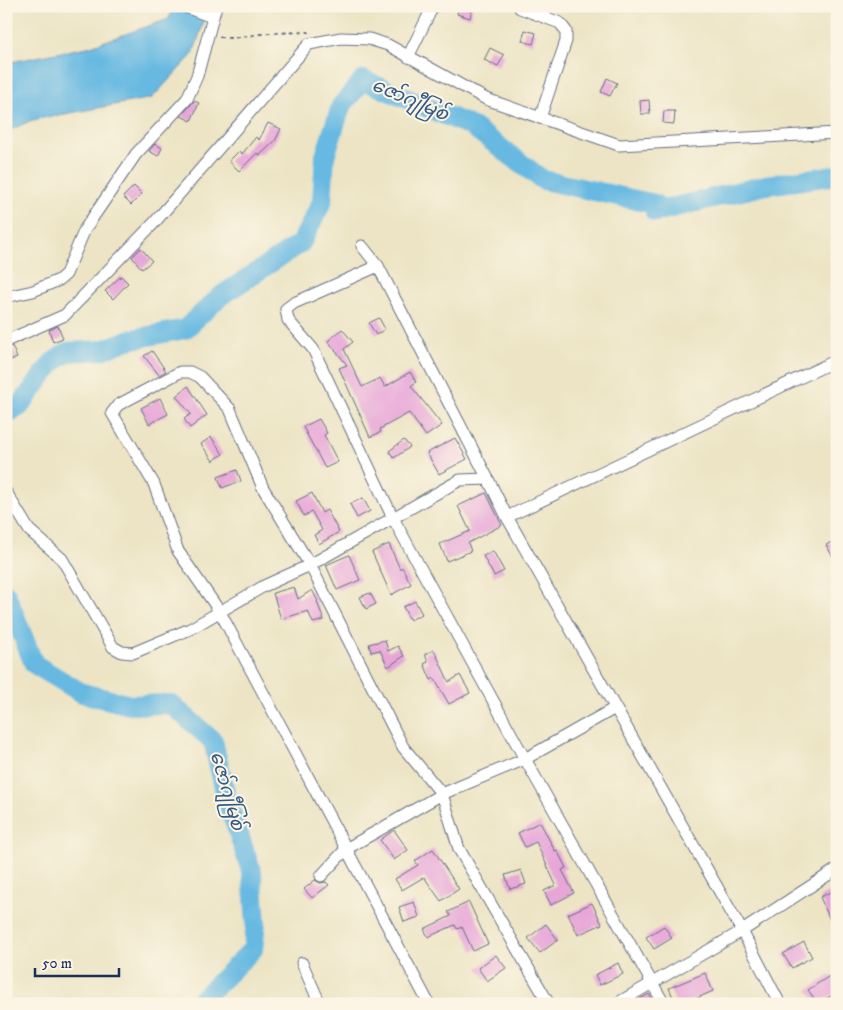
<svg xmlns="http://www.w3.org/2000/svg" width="843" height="1010" font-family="'IM FELL DW Pica','Noto Sans Myanmar',serif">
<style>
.water{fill:#67b9e2;stroke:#4174a0}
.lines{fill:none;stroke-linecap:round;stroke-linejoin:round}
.river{stroke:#67b9e2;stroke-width:20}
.building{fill:#e7a5d8}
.minor-casing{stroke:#646e82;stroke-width:13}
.path{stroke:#646e82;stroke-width:2;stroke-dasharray:4 4;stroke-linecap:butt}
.minor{stroke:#fff;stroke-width:11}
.labels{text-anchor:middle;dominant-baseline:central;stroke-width:4;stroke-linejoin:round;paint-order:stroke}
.water-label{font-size:19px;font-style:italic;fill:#325886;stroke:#fcf5e5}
</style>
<rect width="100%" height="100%" fill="#fcf5e5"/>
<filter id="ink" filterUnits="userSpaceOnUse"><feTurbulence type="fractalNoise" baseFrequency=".02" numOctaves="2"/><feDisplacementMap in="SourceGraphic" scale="10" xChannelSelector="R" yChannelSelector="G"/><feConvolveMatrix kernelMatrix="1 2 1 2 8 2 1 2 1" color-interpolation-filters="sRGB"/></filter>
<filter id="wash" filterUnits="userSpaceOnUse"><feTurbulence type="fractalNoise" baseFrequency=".0096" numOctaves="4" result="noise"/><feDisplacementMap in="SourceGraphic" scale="20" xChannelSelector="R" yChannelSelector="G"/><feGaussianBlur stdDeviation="1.12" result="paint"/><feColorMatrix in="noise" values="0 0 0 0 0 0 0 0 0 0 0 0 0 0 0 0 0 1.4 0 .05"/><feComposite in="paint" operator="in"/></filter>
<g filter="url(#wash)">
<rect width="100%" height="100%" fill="#ece4c4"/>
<path class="water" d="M173,6H209L193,54L152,98L32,120L6,132V63L88,47L169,19Z"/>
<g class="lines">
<g class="river">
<path d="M6,415L20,406L52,363L68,352L102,350L128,340L185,329L222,295L301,243L322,202L325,156L341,106L363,80L473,127L543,180L655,204V212L766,185L837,175"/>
<path d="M6,594L34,664L82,693L130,705L171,704L213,741L227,800L252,873L256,923L253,949L197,1004"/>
</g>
</g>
<g id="blocks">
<g class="building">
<path d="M459,6H473L470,18L457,14Z"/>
<path d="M525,30L536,33L533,44L522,41Z"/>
<path d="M490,48L504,55L498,66L484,60Z"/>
<path d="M607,78L617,83L610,96L601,92Z"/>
<path d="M649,100L650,114H641L640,101Z"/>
<path d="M194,101L199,103L191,121L181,116Z"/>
<path d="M664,111H675L674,124L663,123Z"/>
<path d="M268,123L281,129L275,141L260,155L257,153L239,171L229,161L239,151L242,154L256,137L259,140Z"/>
<path d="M155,144L162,148L158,156L149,151Z"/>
<path d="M134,186L142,194L131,205L123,197Z"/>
<path d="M141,248L152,261L142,269L132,257Z"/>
<path d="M121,276L128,283L113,299L105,291Z"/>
<path d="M379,318L385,329L376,335L369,323Z"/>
<path d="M58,326L63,338L53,342L49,330Z"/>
<path d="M342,329L353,342L344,349L362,387L380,378L385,387L410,372L416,382L411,386L442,425L426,436L409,413L380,429L381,432L370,437L339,368L347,365L328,341Z"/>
<path d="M12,346L17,358L6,362V348Z"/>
<path d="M152,351L166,371L159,375L144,356Z"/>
<path d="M188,386L207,415L190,428L184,419L191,414L176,396Z"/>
<path d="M160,398L168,414L149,424L141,408Z"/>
<path d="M319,419L327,433L324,435L338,462L325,468L303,427Z"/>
<path d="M211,437L223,454L213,461L201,444Z"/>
<path d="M455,438L467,459L439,474L427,453Z"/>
<path d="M404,440L410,447L394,458L389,451Z"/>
<path d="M237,470L241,481L222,488L218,477Z"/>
<path d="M312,493L322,513L327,510L339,532L319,544L314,535L322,530L312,512L304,516L296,501Z"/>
<path d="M486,493L502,525L468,543L471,551L447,561L440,544L470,531L458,506Z"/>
<path d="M363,498L370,511L357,518L350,504Z"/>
<path d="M837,539V563L826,545Z"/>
<path d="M389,544L400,569L402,567L411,584L391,595L372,552Z"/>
<path d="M493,551L504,571L494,576L483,556Z"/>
<path d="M349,555L360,580L337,590L326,565Z"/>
<path d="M294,587L298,599L312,590L318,601L317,602L324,620L313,623L308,611L281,619L273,593Z"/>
<path d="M370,593L376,604L366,609L360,597Z"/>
<path d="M415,601L422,614L410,620L403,607Z"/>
<path d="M385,640L388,651L398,646L404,656L388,667L380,650L371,652L369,644Z"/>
<path d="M434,650L449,682L460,675L470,693L449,704L434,678L431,680L424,664L428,662L425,654Z"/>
<path d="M540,822L555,851L557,850L566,868L562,870L574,893L551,905L544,891L556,885L536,842L525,847L518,833Z"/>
<path d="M394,830L408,850L394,860L380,840Z"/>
<path d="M433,849L459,889L441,901L424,877L402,890L395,879L418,865L415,861Z"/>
<path d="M521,870L526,884L510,889L505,875Z"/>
<path d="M315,880L320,883L326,882L329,885L312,898L304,889Z"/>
<path d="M837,889V936L820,897Z"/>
<path d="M414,902L419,917L404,922L399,907Z"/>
<path d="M469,902L488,944L473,951L462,927L457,929L455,925L428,937L424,929L451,916L448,912Z"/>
<path d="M592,903L602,924L578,935L568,914Z"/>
<path d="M546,924L558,940L540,953L528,938Z"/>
<path d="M664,926L672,938L654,949L646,937Z"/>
<path d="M804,942L812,957L792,968L783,954Z"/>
<path d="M496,955L506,968L487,981L478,968Z"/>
<path d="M618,963L623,974L600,985L595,975Z"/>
<path d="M705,973L713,991L684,1004H676L669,988Z"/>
<path d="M831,975L837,982V992L818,1004L808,990Z"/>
<path d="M649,994L653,1001L647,1004H631Z"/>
</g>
</g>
</g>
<g filter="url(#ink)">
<use href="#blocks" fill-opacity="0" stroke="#646e82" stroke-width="1"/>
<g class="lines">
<g class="minor-casing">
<g id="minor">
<path d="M183,6L212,17"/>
<path d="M520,8L560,23L566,31V41L540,118"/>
<path d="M408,57L433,6"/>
<path d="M362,246L378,266L488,479"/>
<path d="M378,266L294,303L286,309L288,320L313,349L393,518L525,759L664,1004"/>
<path d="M6,297L33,291L59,280L66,274L85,229L136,154L187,99L197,76L216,6"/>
<path d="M6,341L65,315L154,223L309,44L341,38L369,39L388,45L486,99L619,145L837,133"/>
<path d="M6,492L29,530L62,559L113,647L122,652L133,653L190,629L264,586L310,565L460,480L488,479L507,517L742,931L780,1004"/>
<path d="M507,517L837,360"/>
<path d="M321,876L346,849L442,794L525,759L615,708"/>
<path d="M302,963L320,1004"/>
<path d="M429,1004L220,612L178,551L154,484L112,413L118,405L180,372H190L200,377L230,409L263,488L310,565L403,747L442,794L459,849L549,1004"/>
<path d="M616,1004L742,931L837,869"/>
</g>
</g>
<path class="path" d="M219,37L231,38L269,33L309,32"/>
<use href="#minor" class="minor"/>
</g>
</g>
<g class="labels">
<g class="water-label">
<text transform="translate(410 100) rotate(23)">ဇော်ဂျီမြစ်</text>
<text transform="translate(227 791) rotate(74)">ဇော်ဂျီမြစ်</text>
</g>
</g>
<rect width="843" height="1010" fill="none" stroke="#fcf5e5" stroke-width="25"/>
<path d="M35 968v8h84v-8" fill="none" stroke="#1b2f5e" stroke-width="2.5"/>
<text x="42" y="968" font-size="15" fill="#1b2f5e" stroke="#fcf5e5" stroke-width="4" paint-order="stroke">50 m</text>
</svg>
